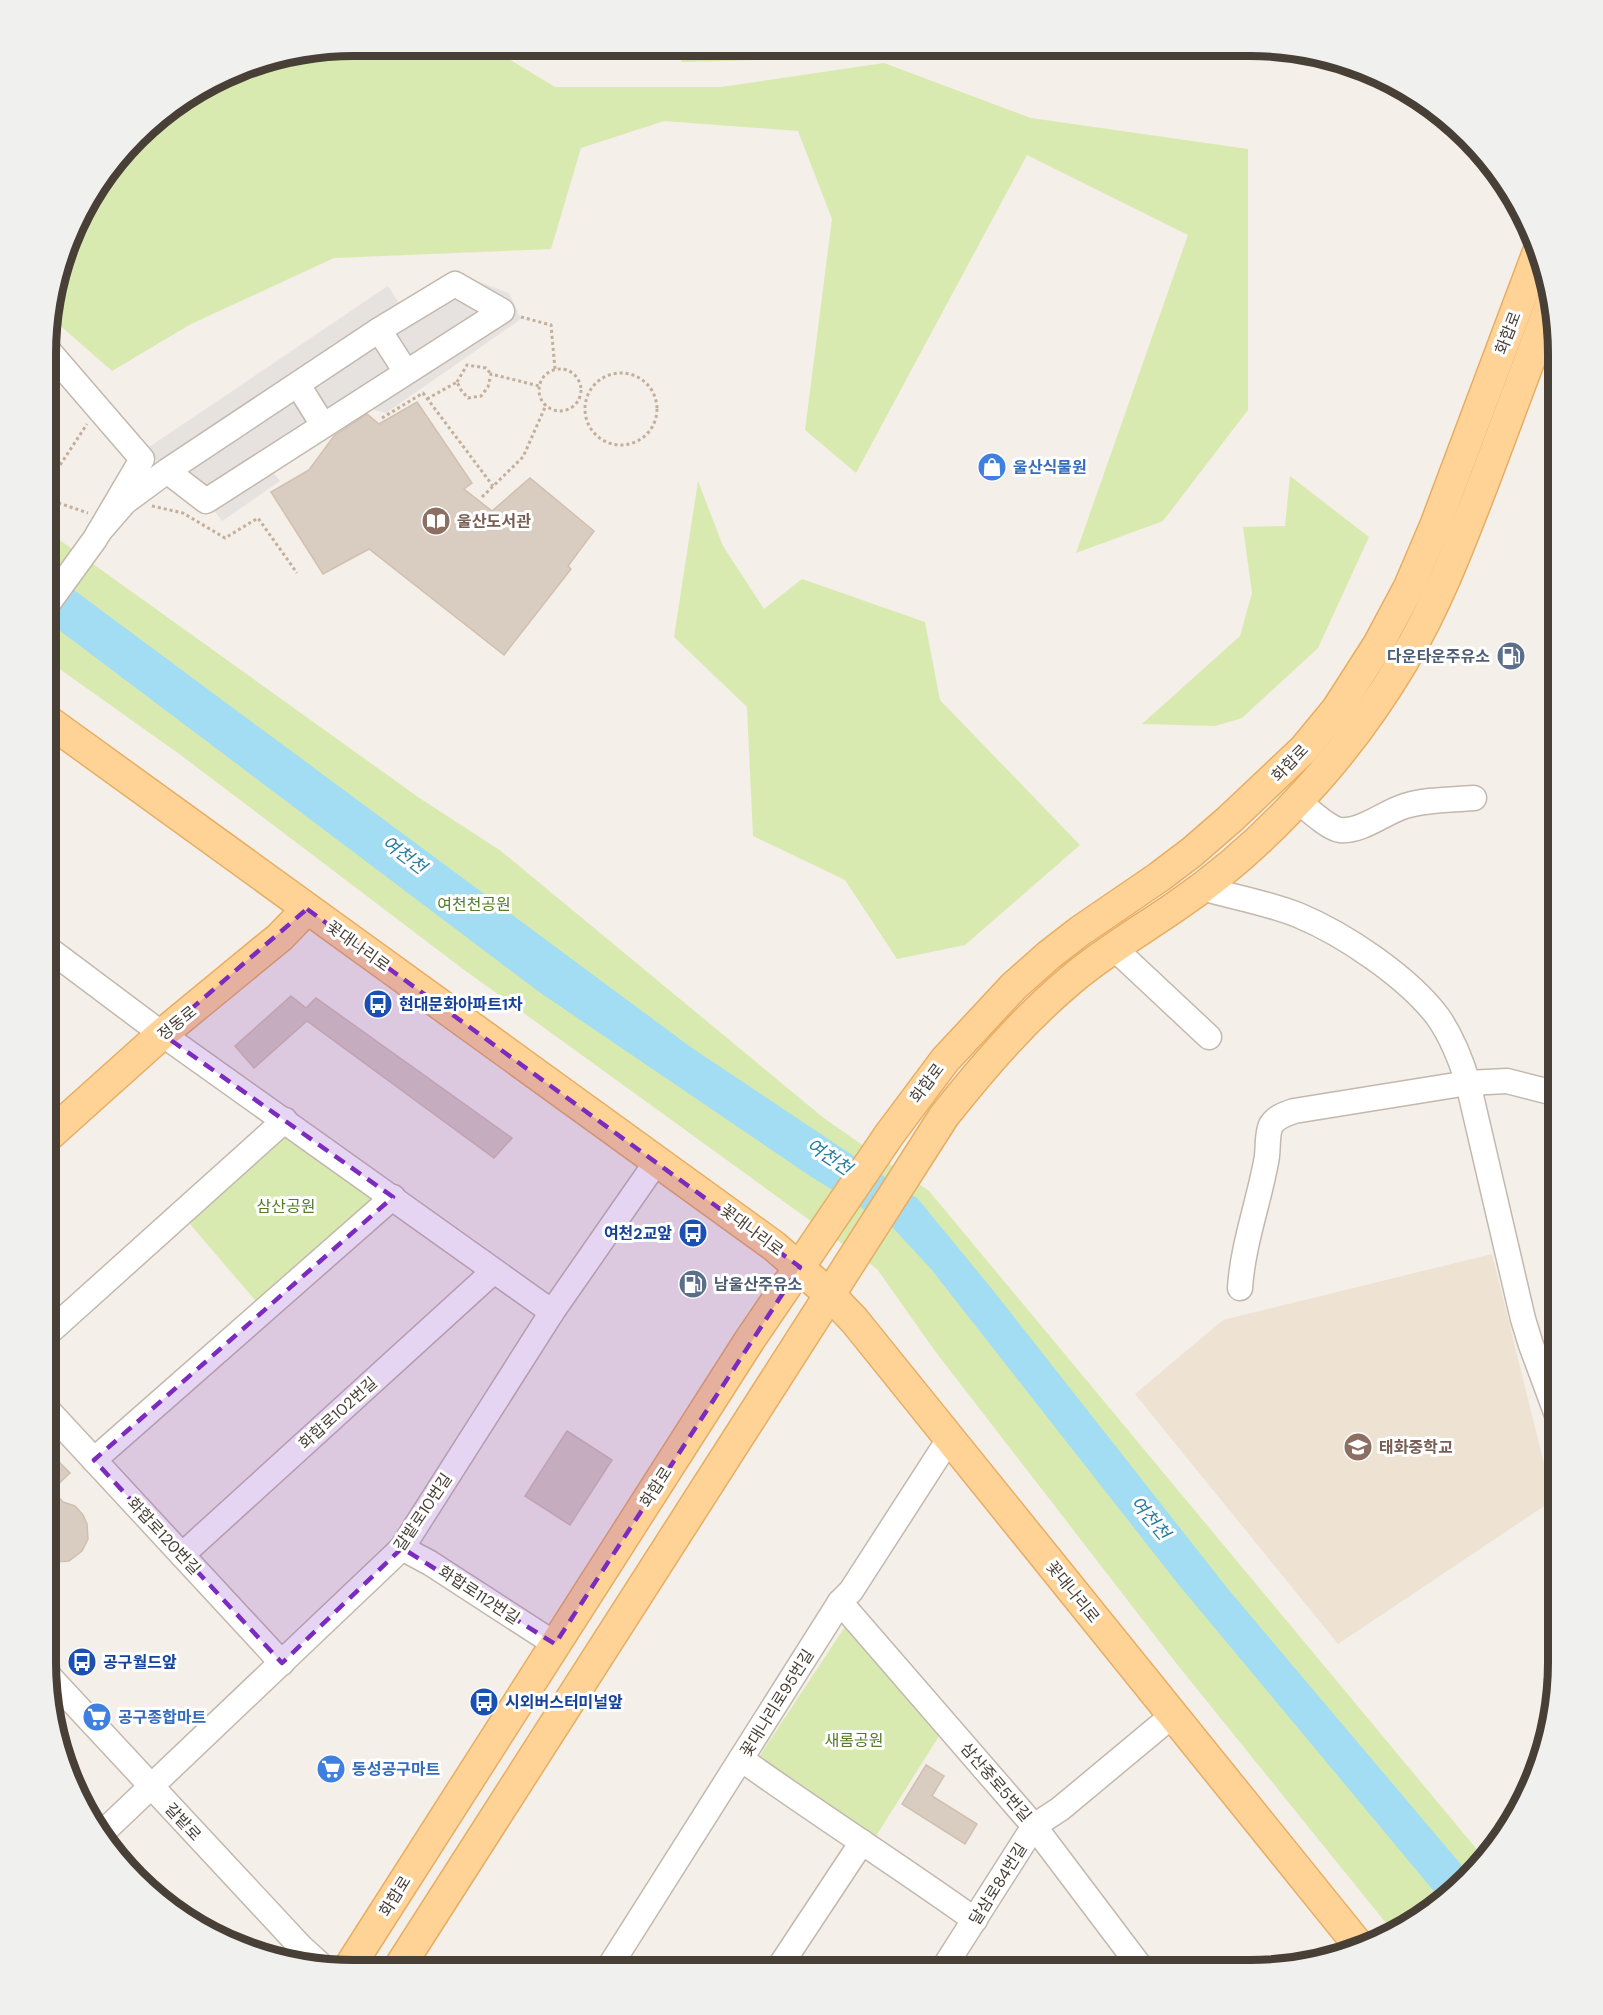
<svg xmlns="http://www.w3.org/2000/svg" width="1603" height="2015" font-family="'DM Sans','Noto Sans KR',sans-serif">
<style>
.education{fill:#eee2d2}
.green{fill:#d8eab0}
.parking{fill:#e6e2e0}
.water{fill:#a3ddf3}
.building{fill:#d9ccc0;stroke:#d1c0b0;stroke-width:1.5}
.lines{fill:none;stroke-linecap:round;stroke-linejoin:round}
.minor-casing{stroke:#c3b8ad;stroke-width:27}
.major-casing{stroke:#e7ad63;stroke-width:33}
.path{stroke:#c3af9b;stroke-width:3;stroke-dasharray:3 3;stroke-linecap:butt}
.minor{stroke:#fff;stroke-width:24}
.major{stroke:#ffd396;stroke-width:30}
.marked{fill:#7b2cbf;fill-opacity:0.2;stroke:#7b2cbf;stroke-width:4.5;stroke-dasharray:12 8;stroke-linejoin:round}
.labels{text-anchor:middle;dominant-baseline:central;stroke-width:6;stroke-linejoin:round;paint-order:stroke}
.street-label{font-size:16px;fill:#483f36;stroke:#fff}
.shop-label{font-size:16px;font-weight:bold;fill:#366cbe;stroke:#fff;text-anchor:start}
.education-label{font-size:16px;font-weight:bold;fill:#785e54;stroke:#fff;text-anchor:start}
.service-label{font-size:16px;font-weight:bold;fill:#4e5e75;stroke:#fff;text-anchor:end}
.park-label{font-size:16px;fill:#537c27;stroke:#fff}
.transit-label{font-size:16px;font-weight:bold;fill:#164399;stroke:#fff;text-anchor:start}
.water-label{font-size:18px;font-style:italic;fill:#287d9f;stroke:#fff}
.rim{fill:none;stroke:#483f36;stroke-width:8}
</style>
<rect width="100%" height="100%" fill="#f4efe8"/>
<path class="education" d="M1492,1254L1553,1500L1338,1644L1135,1394L1223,1320Z"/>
<g class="green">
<path d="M354,45H486L555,87H721L884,63L1031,118L1248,149V410L1163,521L1076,553L1188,235L1027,155L856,473L805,430L832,219L798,131L664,121L581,148L551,249L334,258L191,324L112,371L48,315L86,200L150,121L254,62Z"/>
<path d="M674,46H750L759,60L682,62Z"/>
<path d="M1558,453V575L1545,553Z"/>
<path d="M1290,476L1369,537L1318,648L1242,718L1215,726L1142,724L1240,636L1252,593L1243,527L1285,526Z"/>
<path d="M698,481L723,546L764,609L802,579L925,622L940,700L1080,845L965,945L897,959L845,880L753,836L747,707L674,637Z"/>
<path d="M47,531L418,797L501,851L825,1119L929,1191L1484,1858C1458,1887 1430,1918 1394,1933L1176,1663L935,1351L877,1269L463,969L182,756L47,660Z"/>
<path d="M286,1127L384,1197L260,1306L184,1217Z"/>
<path d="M852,1616L946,1725L871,1844L753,1766Z"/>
</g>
<path class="parking" d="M455,273L509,293L521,319L386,413L356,405L272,471L280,481L222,521L214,510L171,487L149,447L388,286L399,303Z"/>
<path class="water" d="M47,570L692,1048L918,1199L992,1289L1228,1589L1469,1874L1453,1893L1442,1901L1178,1584L931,1269L892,1227L810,1176L542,994L47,621Z"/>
<g class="building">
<path d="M417,402L472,483L464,489L492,511L530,478L594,531L568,566L571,569L504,655L369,549L323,574L271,492L309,470L334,436L367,414L379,424Z"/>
<path d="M291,996L306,1008L316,998L512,1138L494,1158L307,1021L254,1068L235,1046Z"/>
<path d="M567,1431L612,1460L570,1525L525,1496Z"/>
<path d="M45,1448L70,1473L52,1490L63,1502L75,1506L83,1515L87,1524L88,1539L82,1551L69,1561L53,1562L45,1559Z"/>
<path d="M926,1765L944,1776L932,1796L977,1824L965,1844L902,1804Z"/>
</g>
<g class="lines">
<g class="minor-casing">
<g id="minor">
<path d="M379,330L406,372"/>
<path d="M298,385L323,425"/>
<path d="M99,532L125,502L167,471L206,501L502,311L455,284L379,330L167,471"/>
<path d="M47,605L95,539L142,459L48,350"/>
<path d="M1298,801C1308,809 1328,828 1340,830C1362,832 1385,812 1405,806C1427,799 1451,800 1474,798"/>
<path d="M1202,888C1233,897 1268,903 1298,915C1344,934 1408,977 1438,1017C1452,1037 1461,1060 1468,1083L1523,1319L1531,1345L1557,1415"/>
<path d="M46,947L162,1034L552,1312"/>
<path d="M1114,948L1209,1037"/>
<path d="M1240,1288C1243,1244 1258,1205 1266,1162C1269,1150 1266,1136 1271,1125C1276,1117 1285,1114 1294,1111L1468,1083L1507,1081L1558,1094"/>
<path d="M46,1335L285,1120"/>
<path d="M46,1408L282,1663"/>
<path d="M94,1460L393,1197"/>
<path d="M402,1548L430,1563L555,1644"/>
<path d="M182,1555L494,1271"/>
<path d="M840,1602L1034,1826L1142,1969"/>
<path d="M47,1674L301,1947L323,1967"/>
<path d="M741,1759C818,1814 898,1865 975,1920"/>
<path d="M100,1835L402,1548L552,1312L657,1161"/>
<path d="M608,1969L840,1602L851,1591L949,1439"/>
<path d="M778,1969L862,1842"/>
<path d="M943,1969L1034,1826L1060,1809L1173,1715"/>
</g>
</g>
<g class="major-casing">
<g id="major">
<path d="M47,720L774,1246L829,1294L854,1320L1360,1947"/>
<path d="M46,1138L162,1034L280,937L307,909"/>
<path d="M348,1969L749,1341L889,1135L945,1060L1014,986L1049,955L1080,931L1159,877L1192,852L1230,819L1304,749L1337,709L1378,645L1409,587L1435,526L1538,252"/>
<path d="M398,1969L944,1116C983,1067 1024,1019 1072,979C1104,952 1140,931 1175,907C1216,879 1255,846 1290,809C1334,764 1372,714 1404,660C1438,603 1461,541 1485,479C1507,420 1529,362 1551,303"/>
</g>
</g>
<g class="path">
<path d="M521,317L551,325L555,369"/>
<circle cx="560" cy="390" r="21"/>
<circle cx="621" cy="409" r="36"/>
<path d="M457,382L467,365L486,368L491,374"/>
<path d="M427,399L457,382L461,390L468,398L481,396L488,387L491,374L539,386"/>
<path d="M382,418L423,393L493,486"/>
<path d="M47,485L87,424"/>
<path d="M482,497L523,457L546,405"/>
<path d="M47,499L88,513"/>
<path d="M152,506L183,513L225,538L258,518L297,573"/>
</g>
<use href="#minor" class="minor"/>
<use href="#major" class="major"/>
</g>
<path class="marked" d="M307,909L800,1267L555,1644L402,1548L282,1663L94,1460L393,1197L162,1034Z"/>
<defs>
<g id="shop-disc" transform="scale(1.5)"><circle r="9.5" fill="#3f7fe0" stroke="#fff"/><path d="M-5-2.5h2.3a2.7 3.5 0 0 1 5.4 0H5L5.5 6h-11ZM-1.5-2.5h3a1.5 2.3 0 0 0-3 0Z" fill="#fff"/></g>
<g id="library-disc" transform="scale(1.5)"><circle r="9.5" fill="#8d6e63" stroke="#fff"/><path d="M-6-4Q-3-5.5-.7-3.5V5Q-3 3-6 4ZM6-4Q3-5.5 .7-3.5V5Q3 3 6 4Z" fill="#fff"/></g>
<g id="fuel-disc" transform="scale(1.5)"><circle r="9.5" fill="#5c6f8a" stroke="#fff"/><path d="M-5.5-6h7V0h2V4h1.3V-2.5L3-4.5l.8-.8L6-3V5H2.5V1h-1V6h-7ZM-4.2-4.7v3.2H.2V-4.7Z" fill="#fff"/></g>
<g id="bus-disc" transform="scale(1.5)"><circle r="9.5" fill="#1a4fb4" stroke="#fff"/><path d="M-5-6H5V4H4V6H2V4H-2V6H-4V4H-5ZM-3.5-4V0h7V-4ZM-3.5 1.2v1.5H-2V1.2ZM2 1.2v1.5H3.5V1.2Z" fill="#fff"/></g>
<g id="school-disc" transform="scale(1.5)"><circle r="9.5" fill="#8d6e63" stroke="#fff"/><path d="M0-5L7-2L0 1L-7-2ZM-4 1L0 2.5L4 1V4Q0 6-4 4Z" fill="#fff"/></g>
<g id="supermarket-disc" transform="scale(1.5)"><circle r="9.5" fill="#3f7fe0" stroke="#fff"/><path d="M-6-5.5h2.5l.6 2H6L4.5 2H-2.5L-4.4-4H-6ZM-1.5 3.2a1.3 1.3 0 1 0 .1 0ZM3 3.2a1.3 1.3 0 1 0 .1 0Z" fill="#fff"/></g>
</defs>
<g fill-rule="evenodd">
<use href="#shop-disc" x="992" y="467"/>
<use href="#library-disc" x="436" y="521"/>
<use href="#fuel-disc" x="1511" y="656"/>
<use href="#bus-disc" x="378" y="1004"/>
<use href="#bus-disc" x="693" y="1233"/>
<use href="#fuel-disc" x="693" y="1284"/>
<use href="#school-disc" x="1358" y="1447"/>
<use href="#bus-disc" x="82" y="1662"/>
<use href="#bus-disc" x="484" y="1702"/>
<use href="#supermarket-disc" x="97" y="1717"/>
<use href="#supermarket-disc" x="331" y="1769"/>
</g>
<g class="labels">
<g class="street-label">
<text transform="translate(1508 333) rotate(-69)">화합로</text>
<text transform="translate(1290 763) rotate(-46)">화합로</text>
<text transform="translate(358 946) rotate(36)">꽃대나리로</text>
<text transform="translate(177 1023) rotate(-39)">정동로</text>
<text transform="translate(927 1083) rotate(-53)">화합로</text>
<text transform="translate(752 1230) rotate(37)">꽃대나리로</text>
<text transform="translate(338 1413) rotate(-42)">화합로102번길</text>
<text transform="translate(656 1487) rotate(-57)">화합로</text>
<text transform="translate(423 1512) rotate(-56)">갈밭로10번길</text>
<text transform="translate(164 1536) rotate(47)">화합로120번길</text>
<text transform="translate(1073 1592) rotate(51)">꽃대나리로</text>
<text transform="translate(479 1595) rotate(33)">화합로112번길</text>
<text transform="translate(777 1703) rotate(-58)">꽃대나리로95번길</text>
<text transform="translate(996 1782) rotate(49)">삼산중로5번길</text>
<text transform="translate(183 1822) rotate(47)">갈밭로</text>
<text transform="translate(998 1884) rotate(-58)">달삼로84번길</text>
<text transform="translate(395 1896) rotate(-58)">화합로</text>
</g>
<g class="shop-label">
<text x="1013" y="467">울산식물원</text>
<text x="118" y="1717">공구종합마트</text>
<text x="352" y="1769">동성공구마트</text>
</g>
<g class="education-label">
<text x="457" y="521">울산도서관</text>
<text x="1379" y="1447">태화중학교</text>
</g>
<g class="service-label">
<text x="1490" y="656">다운타운주유소</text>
<text x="714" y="1284" text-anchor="start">남울산주유소</text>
</g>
<g class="park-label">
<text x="474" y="904">여천천공원</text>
<text x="286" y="1206">삼산공원</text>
<text x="854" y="1740">새롬공원</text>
</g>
<g class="transit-label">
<text x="399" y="1004">현대문화아파트1차</text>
<text x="672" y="1233" text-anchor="end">여천2교앞</text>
<text x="103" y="1662">공구월드앞</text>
<text x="505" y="1702">시외버스터미널앞</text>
</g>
<g class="water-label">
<text transform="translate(404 855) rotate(37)">여천천</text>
<text transform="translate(829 1157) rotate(34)">여천천</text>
<text transform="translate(1150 1518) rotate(50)">여천천</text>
</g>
</g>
<path d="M0 0H1603V2015H0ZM354 56H1250A298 298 0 0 1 1548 354V1662A298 298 0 0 1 1250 1960H354A298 298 0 0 1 56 1662V354A298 298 0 0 1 354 56Z" fill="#f0f0ef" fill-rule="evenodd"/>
<path class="rim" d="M354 56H1250A298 298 0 0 1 1548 354V1662A298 298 0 0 1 1250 1960H354A298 298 0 0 1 56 1662V354A298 298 0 0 1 354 56Z"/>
</svg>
